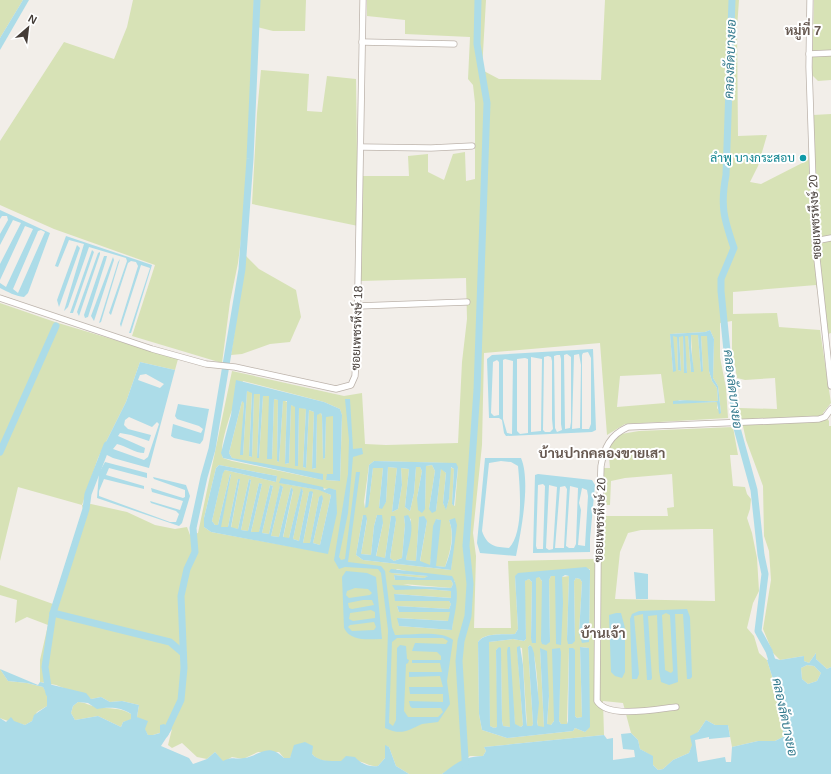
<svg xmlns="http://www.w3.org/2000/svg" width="831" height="774" font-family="Arial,Sarabun,sans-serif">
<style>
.green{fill:#d7e2b6;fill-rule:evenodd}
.water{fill:#acdce8;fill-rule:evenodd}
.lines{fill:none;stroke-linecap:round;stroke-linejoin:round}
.canal{stroke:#acdce8;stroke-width:7}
.minor-casing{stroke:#bdb4ac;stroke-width:7}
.minor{stroke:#fff;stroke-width:5.5}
.culture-dot{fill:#0f9aa8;stroke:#fff;stroke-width:1.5}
.labels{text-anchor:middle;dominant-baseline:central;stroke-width:4;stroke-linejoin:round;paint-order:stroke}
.culture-label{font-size:12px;fill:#0d838f;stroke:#fff;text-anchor:end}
.street-label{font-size:12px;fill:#453d38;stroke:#fff}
.neighbourhood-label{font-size:13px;font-weight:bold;fill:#675951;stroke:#fff}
.water-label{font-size:13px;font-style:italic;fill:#367c8f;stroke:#fff}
.quarter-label{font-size:14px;font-weight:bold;fill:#675951;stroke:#fff}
</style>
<rect width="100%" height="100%" fill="#f2eee9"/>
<g class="green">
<path d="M0,0H23L0,38Z"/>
<path d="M133,0H254L246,200L238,263L230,302L222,363L132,336L155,265L54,229L0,205V141L64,42L114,59L127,27Z"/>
<path d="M258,0H306L305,31H273L257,27Z"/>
<path d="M367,0H486L482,70L499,79L601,80L605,0H739L737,28L738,136L767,135L758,166L750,182L761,184L808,160L813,115L831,114V333L828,334L816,285L733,292V314L777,313L779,327L820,330L831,403L823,413L829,421V426H831V667L827,669L816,659V653L809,663L804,661V656L780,660L773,653L763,629L771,580L769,551L764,536L763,486L746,440L739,408L777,409L775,378L745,380L737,378L732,350V321L720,323V357L726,388L728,418L625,424L607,435L600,343L484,353L482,445L473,533L476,556L474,628H511L508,561L595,559L597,596L603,516H668L667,508L674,507L672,474L625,478L611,481L610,505H605L603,468H610L608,447L621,434L639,431L733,427L738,455H730L733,486L745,487L747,494L751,499L750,509L747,518L752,533L757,558L759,591L753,603L747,628L754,636L759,653L767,660L783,711V737L775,741H758L732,747L728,725H715L706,720L698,732L689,753L673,760L663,769L658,770L653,765L652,756L640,749L638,740L631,733L623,703L603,701L604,735L484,747L486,751L483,756H470L442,774H409L396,766L389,747L385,746V758L378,766C370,767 365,762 357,761C343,760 322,766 312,754L293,752L290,758H284L279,752H258L243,759L232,757L223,762L215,752L207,759L197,757L182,743L172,748L168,745L172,729L153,735H148L137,717L139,705L122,701L110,702L101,697L91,699L56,685L40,682V660L48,625L27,617L15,623L17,600L0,595V585L53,604L83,510L82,505L18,487L0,561V303L55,322L178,359L175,370L140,362L126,402L98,458L82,505L91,504L127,512L155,525L175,529L187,527L190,535L198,533L232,371L344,396L362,393L365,444L386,445L458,443L462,362L467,319L466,278L361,281L362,176H409L408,156L428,154V172L444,180L453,154L465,152L466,181L475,179V103L473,85L468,79L470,37L405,34V20L367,16ZM710,330L714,339L713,378L718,386L721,413L717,408L718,402L673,403L680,400L687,401H718L717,388L712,381L709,371L708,336H701L703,371H701L698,335H691L693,372H691L688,336H684L687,373H684L683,336H679L681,371L678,370L677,336H673V371L670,334L705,332ZM661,374L665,403L617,407L620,376ZM243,381L324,402L340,409L342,416L340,481L326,480L333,475V416H326L325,458L323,459L322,416L321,413L317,414L316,468L312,469L314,412L309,410L306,468L303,467L306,409L299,407L298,465L295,466V406L291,405L289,463L285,464L287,402L283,400L279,462L277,461L278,400L274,399L272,458L269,396H263L259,458H257L260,394L254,393L252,457L249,456L252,392L247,391L243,455H241L244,402L242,401L229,453L232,458L323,480L232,461L223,458C217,446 237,396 243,381ZM374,461L448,463L458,467L455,506L452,504L454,469L450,467L449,499L446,509L443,503L446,473L441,468L436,511L429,509L435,471L432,465L426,466L425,509L417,498L422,471L420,467H416L414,493L410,511L405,507L409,469L401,468L402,485L398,509L392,512L397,468L388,467L386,502L379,508L383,468H373L369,502L365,508L364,502L369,465ZM219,465L277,476L276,482L225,470L223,472L212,521L215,525H218L230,474L231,475L220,527H228L238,479H240L231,528L238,529L249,479L251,480L241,530L248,531L259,483L262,484L251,532L259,533L270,485L273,486L262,533L269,534L280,486L283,487L271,536L279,537L291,487L293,491L283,538H289L301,489L303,491L293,539L299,541L309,492L313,493L303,543L310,544L319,497L323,499L313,543L320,545L331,495L320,490L280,483L336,490L327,553L211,532L204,527V518L216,468ZM363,515L367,520L361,554L371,555L374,526L377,515L383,523L376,557L385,558L391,516L396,520L390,558L394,561L402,558L405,525L404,516L411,519L406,560L416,561L419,518L427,521L420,562L430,566L436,519L440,520L435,566L445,567C450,552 455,535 449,520L455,519L451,570L363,560L356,555ZM700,529H713L715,601L615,599L620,552L628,533L641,530ZM397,569L455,581L452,630L399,626L398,618L449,621L451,612H399L397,606L449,609L451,604L449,601H395V594L452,598L451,591L426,589L403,584L451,588L453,584L451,580H395L394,575L424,578L429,576L392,573ZM590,569L589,642L579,633L582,582L580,579L576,578L574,581L575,641L567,639L569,576L562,577L557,615V581L555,576H551L549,580L550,642L542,581L539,577H536V643L531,638L532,582L529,579L524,581L526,639L524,641L513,639L489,642L488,648L490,726L494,728L497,727L498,724L496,650L499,648L501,659L502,721L503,726L510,727L511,725L508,647L515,725L521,727L523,725L517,647L522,648L527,726H532L533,724L528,647L530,645C536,650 539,695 538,704C538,712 536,719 538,727H544L540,648L549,696L547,725H551L554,721L560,648L559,721L561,724H567L569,648L575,716L577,718L582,717L580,647L589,648V727L585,732L575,728L573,731L507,738L482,730L479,714L478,642C484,632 504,635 515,634L518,629L515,576Z"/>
<path d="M814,0H831V80L818,81L812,75Z"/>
<path d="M261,70L309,74L307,111L322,112L327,76L356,79L358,226L252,204L257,113Z"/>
<path d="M246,256L259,269L296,290L301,317L290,342L270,344L242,354L231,355Z"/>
<path d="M807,665L814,666L821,673L817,681L808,684L802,679L801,668Z"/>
<path d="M0,669L8,681L27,683L43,687L47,694V706L37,712L32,721L25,725C16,722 8,722 0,718Z"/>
<path d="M78,702C85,702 90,706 97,707C109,709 120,707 131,714V720L123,722L121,727L98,716L75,720L71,713L73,706Z"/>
</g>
<g class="water">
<path d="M23,0H29L0,50V38Z"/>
<path d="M0,210L50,233L28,293L24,297C15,296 8,292 0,288V283L6,287L33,229L25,226L0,280V264L21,223L13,220L0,245V234L8,220L7,216H2L0,219ZM41,230L45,232L18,293L13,289L38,231Z"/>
<path d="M66,236L152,265L131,333H129L150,268L141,265L121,327L120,324L138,266L136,262L131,261L128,263L111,315L109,313L127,261L126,258L89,247L68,307L64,311L84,244L69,240L58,267L55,266Z"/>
<path d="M77,245L80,248L59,307L57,300Z"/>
<path d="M92,250L94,252L73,313H70Z"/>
<path d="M100,252V254L79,316L77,312L98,253Z"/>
<path d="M104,256H107L106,260L88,317L85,318L84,315Z"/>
<path d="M113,257L114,260L94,321L91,316Z"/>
<path d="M120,259L101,322L99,323L118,262Z"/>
<path d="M710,330L714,339L713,378L718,386L721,413L719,414L717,402L673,404V401C687,399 703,402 718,401L717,388L712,381L709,371L707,336H701L703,371L701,372L698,335H691V347L694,372H691L688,336H685L687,373H684L683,336L679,337L681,371L678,370L677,337L673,336L676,371L673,372L670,334L705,332Z"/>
<path d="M593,349L596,430L592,432L506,436L504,433L502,420L499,418H489L487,359L492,355ZM588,352L591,358V424L589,429H582V355L583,353ZM567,354L571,357V422L570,428L565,429L564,355ZM579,354L581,365L580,428L572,429L574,355ZM557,355H560L561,359V424L562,430L557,432L555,428L554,356ZM548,356L551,357L552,361V419L553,429L550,432H545L543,430L544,357ZM531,357L542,359L541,431L531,432ZM525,358L528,359V433L520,434L517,431V359ZM505,359L513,361L512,434L507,433L503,419V360ZM497,360L499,362V415L494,416L491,413L493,362Z"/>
<path d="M140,362L175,370L149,468L113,458L101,452L126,402ZM146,374L164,384L160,388L138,380L140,375ZM129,417L152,427L157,422L159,424L148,457L144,460L113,449L117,444C126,446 135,453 144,453L145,448L118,436L120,433L131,435L149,441L151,435L128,429L124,425L125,420Z"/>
<path d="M236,380L324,402L340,409L342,415L340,481L326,480L327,474H333V416L326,417L325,458L323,459L322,416L321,413L317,415L316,468L312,469L314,412L309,410L306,468L303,467L306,409L299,408L298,466H295V407L291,405L289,463L285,464L287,401H283L279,462L277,461L278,400L274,399L272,459H267L269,396H263L259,458H257L260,394H254L252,457L249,456L252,393L247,391L243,455H240L244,403L242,401L229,453L232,458L323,474V480L223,458L221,453L231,415Z"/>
<path d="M345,399H350L353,449L362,448L363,454L353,457L348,513L339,557L341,560L345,559L356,472H360L348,562L381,566L385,571L392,627L395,635C410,635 442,630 453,640L447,681L450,704L438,722C433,723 427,723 422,724C408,730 402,736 385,728L388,630L381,573L378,569L345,567L339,569L334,560L348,474L349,440ZM397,638H443L448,641L446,644L415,643L412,651L437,652L441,656V660H412V663H440L442,672H409V677L440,676L443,687H409L410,694H443V702L409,701L410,706L412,708H441L443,712L438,717H408L404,711L406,664L408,663L409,660L407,659L406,646L400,645L397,648L396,720L393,726L389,723L392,642Z"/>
<path d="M178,404L209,409L203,440L200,444L174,438L171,436L173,424L201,433L203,429L199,426L177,419L175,416Z"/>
<path d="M485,458H521C531,481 521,532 516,556L480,553L477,543ZM501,461L511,462L518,466C520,487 524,533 509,548C495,547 487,546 482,531L489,463Z"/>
<path d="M374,461L456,463L458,467L454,506L452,504L454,469L451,467L449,499L446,510L443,503L446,473L441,469L436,511L432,513L429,509L435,471L432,465L426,466L425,509L422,513L418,510L417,498L422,471L420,467H416L414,493L410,511L405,507L409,469L401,468L402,485L398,509L392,512L397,468L388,467L386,502L382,509L379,508L383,468H373L369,502L368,507L365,508L369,465Z"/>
<path d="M105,462L147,473V478L109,468L106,475L144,486V489L104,479L99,491V496L170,522H176L179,514L176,511L151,503L150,501L180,510L183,501L152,492L151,488L183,498L185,497V490L154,479L153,477L186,485L190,496L182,523L179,526L97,498L99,473Z"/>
<path d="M219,465L277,476L276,482L225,470L223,473L212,521L215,525H218L230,474L231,475L221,527H228L238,479H240L231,527L238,529L249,479L251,480L241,530L248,531L259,483L262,484L251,532H259L270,485L273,486L262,533L269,534L280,485L283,487L271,536L279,537L291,487L293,490L283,537L289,538L301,488L303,491L293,539L299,541L309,492L311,491L313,492L303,543H310L319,497L322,495L323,499L313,543L320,545L331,495L319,490L279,483L281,478L323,487L324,490L329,488L336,490L337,513L328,554L211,532L204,527V518L216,468Z"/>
<path d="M538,474L592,480L595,485L590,539V552L533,553L535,475ZM543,484L545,486L543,549H537L536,546L538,485ZM549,485L557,487L553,549L549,550L546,548ZM565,486L567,489L564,548H555L560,487ZM570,486L578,488L576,544L574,548H569L566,546ZM582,488L587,490L588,496L585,546L578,545L581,510L579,503Z"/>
<path d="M363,515H366L367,519L361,554L371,555L374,526L377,515H382L383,523L376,556L385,558L391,516H395L396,520L390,558L394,561L402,558L405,525L404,516L408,515C416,526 408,547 406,560L416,561L419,517L424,516L427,521L420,561L430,565L433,526L436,519L441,520L436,566L445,567C451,552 455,535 449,520L455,518L457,525L451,570L363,560L356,555Z"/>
<path d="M586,567L590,570V575L589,642L582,643L579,633L582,582L580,579L576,578L574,581L575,641L572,644H568L567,639L569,576L565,575L562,577L563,603L561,645L556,644L555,576H551L549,580L550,642L546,645L542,644L541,641L542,581L539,577L536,578V643H532L531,638L532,582L529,579L525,581L526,639L524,641L513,639L489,642L490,726L494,728L497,727L496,650L499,647L501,648L502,721L503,726L510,727L507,651L508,647H510L515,724L521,727L523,725L517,651V647L520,646L523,665L526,718L527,726H532L533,724L528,647L530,645L532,647L534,653L539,703L537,722L538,726L544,727L540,648L547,651L549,696L547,724L551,725L554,721L552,649L560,648L561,652L559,721L561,724H567L568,721L569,648H573L575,650V716L577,718L582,717L580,647L589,648L590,727L585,732L575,728L573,731L507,738L482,730L479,714L478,642C485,632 504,635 515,634L518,629L515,576L518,573Z"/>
<path d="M391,569L452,576C462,591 454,613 452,630L399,626L397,618L448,621L450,612H399L397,606L449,609L451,604L449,601H395L394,594L451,598V591L426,589L395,590L392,585L451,588L453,584L451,580H395L394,575L424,578L428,576L392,573L389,572Z"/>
<path d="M346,571L367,573L376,577L382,639C368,639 351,642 344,628L342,577ZM355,588L368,589L372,593L370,595L349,598L346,595L347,591ZM363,600H372L374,605L352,609L349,608L348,603ZM371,610L375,612V618L353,621L349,619L350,613ZM374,622L376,627L374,630L352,631L348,627L350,625Z"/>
<path d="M634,572L648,574V599H636Z"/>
<path d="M687,609L690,617L692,677L690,679H687L683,614H675L678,682L669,685L661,682L659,671L657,615L648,616L652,678L651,680H647L643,614L634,616L639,674L637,679H632L630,619L632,614L639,611ZM666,613L670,615L673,671L671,673L665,670L662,615Z"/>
<path d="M616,613H621L625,628V672L622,678L615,676L611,672L609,615Z"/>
<path d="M816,653V659L827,669L831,667V774H442C458,762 463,757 483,756L486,751L484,747L604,735L607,739L613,738V760L635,757L634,750L623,749L621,734L631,733L638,740L640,749L653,756V765L658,770L663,769L673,760L689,753L692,745L690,736L698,732L706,720L715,725H728L730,737L709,739V737L695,740L698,762L725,757L726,762H731L732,747L758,741H775L783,737V711L767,660L773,658L780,660L804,656V661L809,663ZM807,665L814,666L821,673L817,681L808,684L802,679L801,668Z"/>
<path d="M0,669L38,685L40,682L86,693L91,699L101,697L110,702L122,701L139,705L137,717L148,721L145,729L148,735H153L160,733V725L164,724L172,729L161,746L189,758L193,764L207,759L215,752L223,761C234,756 234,760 244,758C261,755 268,742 284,758H290L294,745L305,742L313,746L312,754C319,762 331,761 341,761L346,756L355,757C361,764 369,767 378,766L385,758V745L389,747L396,766L409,774H0V718L6,722L11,717L14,721L25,725L32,721L34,715L47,706V695L43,687L27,683L8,681ZM78,702L88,703L97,709C110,707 120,707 131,714V719L123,722L121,727L98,716L75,720L71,713L73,706Z"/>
</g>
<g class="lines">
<g class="canal">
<path d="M732,0L726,175C720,206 724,219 734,248L721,279V291L729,371L737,428L754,490L761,555L765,574L758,631L769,651L774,667"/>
<path d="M0,452L56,326"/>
<path d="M53,613L170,642L183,653"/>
<path d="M49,693L45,667L53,613L86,509L88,494L107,445"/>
<path d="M165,734L181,700L184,668L181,596L187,569L195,552L193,528L204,477L212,449L242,269L250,159L257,0"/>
<path d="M466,774L459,661L461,641L468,616L470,584L466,546L477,390L487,103L477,44L478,0"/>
</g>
<g class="minor-casing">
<g id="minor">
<path d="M810,0L809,67L815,241L831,386"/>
<path d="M362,42L454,44"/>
<path d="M809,54L831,53"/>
<path d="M361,147L431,148L472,146"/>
<path d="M815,241L831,238"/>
<path d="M0,298L152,349L206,364L235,367L336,389L351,385L355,376L357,341L363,0"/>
<path d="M358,306L467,302"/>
<path d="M676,707C657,709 608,719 597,701L598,562L601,466C604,448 610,435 628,427L819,419L825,417L831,409"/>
</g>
</g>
<use href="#minor" class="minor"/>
</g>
<circle class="culture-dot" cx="803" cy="158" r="4"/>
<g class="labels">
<g class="culture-label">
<text x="795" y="158">ลำพู บางกระสอบ</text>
</g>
<g class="street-label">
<text transform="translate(815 217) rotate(-93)">ซอยเพชรหึงษ์ 20</text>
<text transform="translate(357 328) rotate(-88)">ซอยเพชรหึงษ์ 18</text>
<text transform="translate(600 520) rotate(-88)">ซอยเพชรหึงษ์ 20</text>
</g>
<g class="neighbourhood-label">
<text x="803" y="30">หมู่ที่ 7</text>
</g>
<g class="water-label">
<text transform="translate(730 59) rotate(-88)">คลองลัดบางยอ</text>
<text transform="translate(733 389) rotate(83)">คลองลัดบางยอ</text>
<text transform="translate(785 717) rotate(78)">คลองลัดบางยอ</text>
</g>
<g class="quarter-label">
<text x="602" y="453">บ้านปากคลองขายเสา</text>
<text x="603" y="633">บ้านเจ้า</text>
</g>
</g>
<g transform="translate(28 28) rotate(28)" stroke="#ffffff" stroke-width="3" paint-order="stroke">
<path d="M0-3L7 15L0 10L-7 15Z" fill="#453d38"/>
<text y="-6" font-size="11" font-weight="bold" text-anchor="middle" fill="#453d38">N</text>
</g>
</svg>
